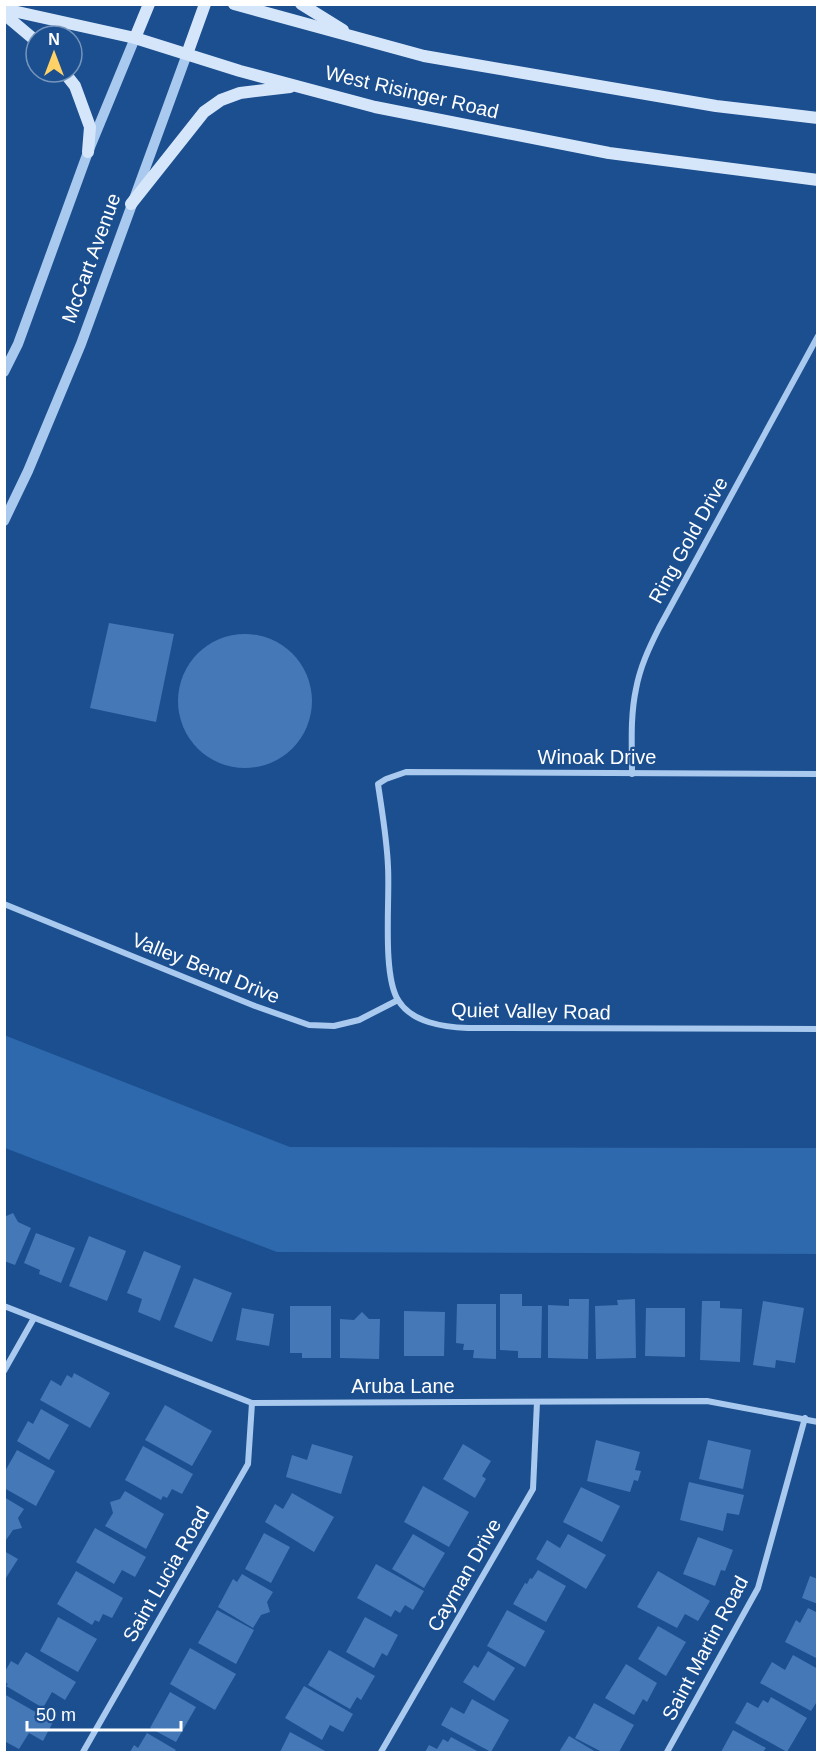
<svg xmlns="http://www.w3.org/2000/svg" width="822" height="1757" font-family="Helvetica,sans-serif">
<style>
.green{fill:#2e69ad}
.building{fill:#4478b7}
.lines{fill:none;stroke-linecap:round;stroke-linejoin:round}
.minor{stroke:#a9c9ee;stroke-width:6}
.tertiary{stroke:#a9c9ee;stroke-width:10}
.secondary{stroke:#d6e6fa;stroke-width:12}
.labels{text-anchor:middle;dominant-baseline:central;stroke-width:4.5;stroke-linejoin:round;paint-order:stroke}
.street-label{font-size:20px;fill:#fff;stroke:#1b4f8f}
</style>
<rect width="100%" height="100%" fill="#1b4f8f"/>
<path class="green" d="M4,1035L290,1147L817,1148V1254L277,1252L5,1148Z"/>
<g class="building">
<path d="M109,623L174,634L156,722L90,708Z"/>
<circle cx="245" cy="701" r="67"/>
<path d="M13,1213L18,1222L31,1228L15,1265L4,1261V1217Z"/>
<path d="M36,1233L75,1248L61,1283L39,1274L40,1270L24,1263Z"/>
<path d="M89,1236L126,1251L107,1301L69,1286Z"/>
<path d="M144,1251L181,1266L160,1321L138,1312L142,1299L127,1293Z"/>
<path d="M194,1278L232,1293L212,1342L174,1327Z"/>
<path d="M500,1294H522V1306H542L541,1358H518V1351L500,1350Z"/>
<path d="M569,1299H589L588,1359L548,1358V1305L569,1306Z"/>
<path d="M635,1299L636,1358L596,1359L595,1306L618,1305L617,1300Z"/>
<path d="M702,1301H720V1308L742,1309L740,1362L700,1360Z"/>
<path d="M763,1301L804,1308L795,1363L776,1360L775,1368L753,1365Z"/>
<path d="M457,1304H496V1359L473,1358L474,1350H463L464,1344L456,1343Z"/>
<path d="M290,1306H331V1358H302V1353H290Z"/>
<path d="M242,1308L274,1314L269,1346L236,1340Z"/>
<path d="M646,1308H685V1357L645,1356Z"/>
<path d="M404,1311L445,1312L444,1356H404Z"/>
<path d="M362,1312L369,1319H380L379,1359L340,1358V1319L354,1320Z"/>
<path d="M74,1373L110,1393L90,1428L40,1400L51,1380L61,1386L67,1375L72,1378Z"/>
<path d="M165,1405L212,1431L192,1466L145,1440Z"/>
<path d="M41,1409L69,1425L49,1460L17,1441L28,1421L33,1424Z"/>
<path d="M596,1440L640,1452L635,1470L641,1471L638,1481L634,1480L630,1492L587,1481Z"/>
<path d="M708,1440L751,1450L743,1489L699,1479Z"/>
<path d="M312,1444L353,1456L341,1494L286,1477L292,1455L307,1460Z"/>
<path d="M463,1444L491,1461L482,1476L486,1479L475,1498L443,1479Z"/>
<path d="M143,1446L193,1474L182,1494L172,1489L167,1498L163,1496L161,1500L125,1480Z"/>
<path d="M17,1450L55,1471L36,1506L4,1488V1473Z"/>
<path d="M689,1482L744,1495L739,1515L727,1513L723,1531L680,1520Z"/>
<path d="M423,1486L469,1512L449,1547L404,1522Z"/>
<path d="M581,1487L620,1506L602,1542L563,1522Z"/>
<path d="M125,1491L164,1514L146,1549L105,1526L113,1513L110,1502L120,1499Z"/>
<path d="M292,1493L334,1517L314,1552L265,1522L275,1504L283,1509Z"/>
<path d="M4,1497L24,1509L18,1518L22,1528L13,1530L4,1543Z"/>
<path d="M95,1528L146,1557L135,1577L122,1570L114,1584L76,1562Z"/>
<path d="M264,1533L290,1547L271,1583L245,1569Z"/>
<path d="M413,1534L445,1553L424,1588L392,1569Z"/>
<path d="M568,1534L606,1555L586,1589L536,1559L547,1540L560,1548Z"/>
<path d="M698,1537L733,1550L725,1571L721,1570L715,1586L683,1574Z"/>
<path d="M4,1551L18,1559L4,1581Z"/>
<path d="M376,1564L424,1591L413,1610L405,1605L400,1613L395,1610L391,1617L357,1598Z"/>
<path d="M538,1570L566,1586L546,1622L513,1604L525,1583L527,1584L530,1578L532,1579Z"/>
<path d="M76,1571L123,1598L112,1618L103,1614L99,1622L95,1620L92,1625L57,1604Z"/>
<path d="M658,1571L710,1601L698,1621L685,1614L677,1628L637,1607Z"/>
<path d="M242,1574L273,1592L267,1602L270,1612L261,1615L253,1628L218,1607L233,1579L237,1582Z"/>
<path d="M810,1576L818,1579V1604L802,1598Z"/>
<path d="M808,1608L818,1613V1659L785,1642L796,1620L800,1623Z"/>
<path d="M217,1610L254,1630L236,1664L198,1643Z"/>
<path d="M507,1610L545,1631L525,1667L487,1646Z"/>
<path d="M58,1617L97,1639L78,1672L40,1651Z"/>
<path d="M365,1617L398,1635L387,1656L382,1653L374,1668L346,1652Z"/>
<path d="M658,1626L686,1642L666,1676L638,1659Z"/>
<path d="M190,1648L236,1674L215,1710L170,1684Z"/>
<path d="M329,1650L375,1676L361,1700L357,1697L350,1709L308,1685Z"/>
<path d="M488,1651L515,1668L494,1701L463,1682L474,1665L478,1668Z"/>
<path d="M26,1652L76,1682L65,1700L52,1692L43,1708L6,1686L8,1684L4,1682V1673L11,1661L18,1665Z"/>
<path d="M793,1655L818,1669V1700L811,1711L760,1683L772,1662L785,1670Z"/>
<path d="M626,1664L657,1683L647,1702L643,1699L634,1715L605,1698Z"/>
<path d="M304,1686L353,1714L343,1732L330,1725L322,1740L285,1718Z"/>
<path d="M170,1692L196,1707L176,1742L150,1728Z"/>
<path d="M4,1694L53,1722L43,1741L29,1733L19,1749L4,1741Z"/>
<path d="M771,1697L807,1718L787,1752L735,1723L747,1702L758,1708L763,1700L768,1703Z"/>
<path d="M472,1699L509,1720L491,1752L441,1725L451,1707L464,1714Z"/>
<path d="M594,1703L634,1725L619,1752H602L575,1738Z"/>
<path d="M733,1730L766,1748L763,1752H721Z"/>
<path d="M290,1732L327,1752H280Z"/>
<path d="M147,1733L176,1750L174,1752H130L134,1745L138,1748Z"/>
<path d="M569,1736L596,1752H559Z"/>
<path d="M451,1737L479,1752H425L429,1745L437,1749L443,1739L448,1742Z"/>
</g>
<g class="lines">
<g class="minor">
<path d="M632,774C632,746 630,717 636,689C640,667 649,648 659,628L818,336"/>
<path d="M818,774L406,772L386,779L378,784C382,812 387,839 388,867C390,899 382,974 398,1000C412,1023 444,1027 468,1028L818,1029"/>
<path d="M4,904L255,1006L309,1025L334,1026L359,1020L398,1000"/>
<path d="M4,1306L252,1403L707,1401L818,1422"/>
<path d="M4,1371L34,1318"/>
<path d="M83,1752L248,1464L252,1403"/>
<path d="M381,1752L533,1489L537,1402"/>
<path d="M667,1752L758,1588L805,1418"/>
</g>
<g class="tertiary">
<path d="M4,372L18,344L88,152L135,38"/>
<path d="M4,521L28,471L81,344L187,54"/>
</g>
<g class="secondary">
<path d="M234,4L424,56L716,106L818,118"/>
<path d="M301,4L343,30"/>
<path d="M4,9L135,38L240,71L375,107L609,153L818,180"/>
<path d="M4,14L36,41"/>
<path d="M135,38L149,4"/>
<path d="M187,54L205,4"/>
<path d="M64,72L75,86L90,127L88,152"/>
<path d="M131,204L204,112L221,100L240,93L290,87"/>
</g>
</g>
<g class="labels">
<g class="street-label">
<text transform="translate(412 92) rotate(13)">West Risinger Road</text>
<text transform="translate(91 258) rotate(-70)">McCart Avenue</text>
<text transform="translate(688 540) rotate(-61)">Ring Gold Drive</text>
<text x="597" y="757">Winoak Drive</text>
<text transform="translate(206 968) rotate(22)">Valley Bend Drive</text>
<text transform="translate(531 1011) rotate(1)">Quiet Valley Road</text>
<text x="403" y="1386">Aruba Lane</text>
<text transform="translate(166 1574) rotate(-60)">Saint Lucia Road</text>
<text transform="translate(464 1575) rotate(-60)">Cayman Drive</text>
<text transform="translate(705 1648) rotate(-62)">Saint Martin Road</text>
</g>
</g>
<rect width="822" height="1757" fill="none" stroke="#ffffff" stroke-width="12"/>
<g transform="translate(54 54)"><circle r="28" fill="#1b4f8f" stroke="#7695bc" stroke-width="1.5"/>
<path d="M0-4.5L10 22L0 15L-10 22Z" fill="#ffd166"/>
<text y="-9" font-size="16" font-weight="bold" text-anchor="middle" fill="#ffffff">N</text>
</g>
<path d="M27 1721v9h154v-9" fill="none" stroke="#ffffff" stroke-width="3"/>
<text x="36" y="1721" font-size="18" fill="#ffffff" stroke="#1b4f8f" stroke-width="4.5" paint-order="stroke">50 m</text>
</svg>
